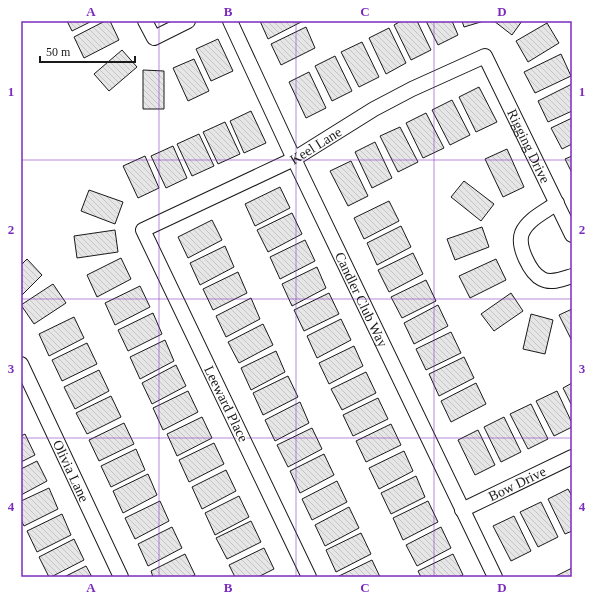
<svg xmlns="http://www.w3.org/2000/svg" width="593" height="598" font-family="Georgia,serif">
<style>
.building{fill:url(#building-back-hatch);stroke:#1a1a1a}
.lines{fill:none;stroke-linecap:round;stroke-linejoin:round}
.minor-casing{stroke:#1a1a1a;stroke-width:16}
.minor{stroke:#fff;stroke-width:14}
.grid{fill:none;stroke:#7b2cbf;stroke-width:1;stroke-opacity:0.55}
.labels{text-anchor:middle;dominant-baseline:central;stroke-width:3;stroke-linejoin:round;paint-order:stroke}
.street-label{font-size:14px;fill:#1a1a1a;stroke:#fff}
.neatline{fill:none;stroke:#7b2cbf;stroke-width:1.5}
.grid-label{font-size:13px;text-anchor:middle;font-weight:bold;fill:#7b2cbf}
</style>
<defs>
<pattern id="building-back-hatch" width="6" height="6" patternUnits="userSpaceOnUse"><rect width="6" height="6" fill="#e6e6e6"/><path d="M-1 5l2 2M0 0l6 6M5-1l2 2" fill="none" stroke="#c5c5c5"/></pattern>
</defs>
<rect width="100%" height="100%" fill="#fff"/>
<g class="building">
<path d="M67,21H92L72,31Z"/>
<path d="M105,21H110L119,40L84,58L74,37Z"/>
<path d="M260,21H303L268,39Z"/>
<path d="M401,21H417L431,50L411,60L394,25Z"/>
<path d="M426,21H452L458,35L438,45Z"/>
<path d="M462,21H484L464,27Z"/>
<path d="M494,21H522L512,35Z"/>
<path d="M547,23L559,43L528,62L516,41Z"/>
<path d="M306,27L315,48L281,65L271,44Z"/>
<path d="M389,28L406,63L386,74L369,38Z"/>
<path d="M218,39L233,71L211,81L196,49Z"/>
<path d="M362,42L379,77L359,87L341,52Z"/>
<path d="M122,50L137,67L109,91L94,74Z"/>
<path d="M561,54L571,76L535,93L524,72Z"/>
<path d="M335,56L352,91L332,101L315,66Z"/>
<path d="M194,59L209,91L188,101L173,68Z"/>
<path d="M143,70L164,71V109H143Z"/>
<path d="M309,72L326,108L306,118L289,82Z"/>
<path d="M572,84V111L548,122L538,101Z"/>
<path d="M479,87L497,122L476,132L459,97Z"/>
<path d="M452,100L470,135L450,145L432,110Z"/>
<path d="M251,111L266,143L244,153L230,121Z"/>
<path d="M426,113L444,148L423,158L406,123Z"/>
<path d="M572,118V144L562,149L551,128Z"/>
<path d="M225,122L240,154L218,164L203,132Z"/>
<path d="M400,127L418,162L398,172L380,136Z"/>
<path d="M199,134L214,166L192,176L177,144Z"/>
<path d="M375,142L392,178L372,188L355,152Z"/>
<path d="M173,146L187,178L166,188L151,156Z"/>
<path d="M507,149L524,187L503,197L485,159Z"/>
<path d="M145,156L159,188L138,198L123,166Z"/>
<path d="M572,156V173L565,159Z"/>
<path d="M351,161L368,196L348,206L330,171Z"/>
<path d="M464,181L494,204L481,221L451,197Z"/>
<path d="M280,187L290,208L255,226L245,204Z"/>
<path d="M89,190L123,202L115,224L81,211Z"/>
<path d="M389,201L399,221L364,239L354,218Z"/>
<path d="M292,213L302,234L268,252L257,230Z"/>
<path d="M212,220L222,240L188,258L178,237Z"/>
<path d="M401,226L411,247L377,265L367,243Z"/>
<path d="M482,227L489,247L455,260L447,239Z"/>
<path d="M115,230L118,252L77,258L74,236Z"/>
<path d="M305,240L315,261L280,279L270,257Z"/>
<path d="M225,246L234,267L200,285L190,263Z"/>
<path d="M413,253L423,274L389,292L378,270Z"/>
<path d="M121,258L131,279L97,297L87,275Z"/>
<path d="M27,259L42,275L21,296V265Z"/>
<path d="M496,259L506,280L470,298L459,276Z"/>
<path d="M317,267L326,288L292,306L282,284Z"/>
<path d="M238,272L247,293L213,310L203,289Z"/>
<path d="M426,280L436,301L402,318L391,297Z"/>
<path d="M53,284L66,303L34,324L21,305Z"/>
<path d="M140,286L150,307L115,325L105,303Z"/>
<path d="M329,293L339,314L304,331L294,310Z"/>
<path d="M511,293L523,311L494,331L481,314Z"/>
<path d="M251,298L260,319L226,337L216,316Z"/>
<path d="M438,305L448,326L414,344L404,323Z"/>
<path d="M572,309V341L559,315Z"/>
<path d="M153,313L162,334L128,351L118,330Z"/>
<path d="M531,314L553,320L545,354L523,349Z"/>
<path d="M74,317L84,338L49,356L39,334Z"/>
<path d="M341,319L351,340L317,358L307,336Z"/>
<path d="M263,324L273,345L239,363L228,342Z"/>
<path d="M451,332L461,353L426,370L416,349Z"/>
<path d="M165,340L174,361L140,379L130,357Z"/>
<path d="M87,343L97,364L62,381L52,360Z"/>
<path d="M354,346L363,366L329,384L319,363Z"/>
<path d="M276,351L285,372L251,390L241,368Z"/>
<path d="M464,357L474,378L439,396L429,374Z"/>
<path d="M176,365L186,386L152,404L142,383Z"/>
<path d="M99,370L109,391L75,409L64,387Z"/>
<path d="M366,372L376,393L342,410L331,389Z"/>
<path d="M288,376L298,397L263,415L253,393Z"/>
<path d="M476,383L486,404L451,422L441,401Z"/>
<path d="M572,383V406L563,388Z"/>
<path d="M188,391L198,412L163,430L153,408Z"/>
<path d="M557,391L572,423V427L554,436L536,401Z"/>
<path d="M111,396L121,417L87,434L76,413Z"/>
<path d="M378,398L388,419L353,436L343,415Z"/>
<path d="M300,402L309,423L275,441L265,420Z"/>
<path d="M531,404L548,439L528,449L510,414Z"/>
<path d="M202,417L212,438L177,456L167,434Z"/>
<path d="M504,417L521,452L501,462L484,427Z"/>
<path d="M124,423L134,444L99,461L89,440Z"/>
<path d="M391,424L401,445L366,462L356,441Z"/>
<path d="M312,428L322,449L288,467L277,445Z"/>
<path d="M478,430L495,465L475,475L458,440Z"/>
<path d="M25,434L35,455L21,462V436Z"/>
<path d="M214,443L224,464L189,482L179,460Z"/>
<path d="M136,449L145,470L111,487L101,466Z"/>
<path d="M404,451L413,471L379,489L369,468Z"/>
<path d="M324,454L334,475L300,493L290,471Z"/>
<path d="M37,461L47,481L21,495V469Z"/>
<path d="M226,470L236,491L202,509L192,487Z"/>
<path d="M148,474L157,495L123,513L113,491Z"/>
<path d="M416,476L425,497L391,514L381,493Z"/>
<path d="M337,481L347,502L312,520L302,499Z"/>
<path d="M49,488L58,509L24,526L21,520V501Z"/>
<path d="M568,489L572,496V531L565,534L548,499Z"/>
<path d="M239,496L249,517L215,535L205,513Z"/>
<path d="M160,501L169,521L135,539L125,518Z"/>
<path d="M428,501L438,522L403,540L393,518Z"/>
<path d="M541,502L558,537L538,547L520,512Z"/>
<path d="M349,507L359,528L325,546L315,525Z"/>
<path d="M62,514L71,535L37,552L27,531Z"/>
<path d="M514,516L531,551L511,561L493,526Z"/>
<path d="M251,521L261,542L227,559L216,538Z"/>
<path d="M172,527L182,548L148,566L138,544Z"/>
<path d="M441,527L451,548L417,566L406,545Z"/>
<path d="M361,533L371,554L336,572L326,550Z"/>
<path d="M74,539L84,560L51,577H49L39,557Z"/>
<path d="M264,548L274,569L258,577H235L229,565Z"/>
<path d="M185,554L195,575L190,577H153L151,571Z"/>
<path d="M453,554L463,575L458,577H421L418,571Z"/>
<path d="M372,560L380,577H337Z"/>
<path d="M86,566L92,577H64Z"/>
<path d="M572,568V577H554Z"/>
</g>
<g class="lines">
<g class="minor-casing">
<g id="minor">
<path d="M145,21L154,38L188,21"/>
<path id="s1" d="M230,21L294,159L495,577"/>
<path d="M557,203C546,211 528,219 522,233C517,246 530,273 542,279C551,284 563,279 572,276"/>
<path id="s2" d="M21,364L121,577"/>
<path id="s3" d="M462,510L572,457"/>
<path id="s4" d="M309,577L143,230L294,159L374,109L412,89L485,56L572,235"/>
</g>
</g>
<use href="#minor" class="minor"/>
</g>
<path class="grid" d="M159,21V577M296,21V577M434,21V577M21,160H572M21,299H572M21,438H572"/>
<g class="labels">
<g class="street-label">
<text stroke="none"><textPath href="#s4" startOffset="577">Keel Lane</textPath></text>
<text stroke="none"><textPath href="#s4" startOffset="869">Rigging Drive</textPath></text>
<text stroke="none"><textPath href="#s1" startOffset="308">Candler Club Way</textPath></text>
<text transform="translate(226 404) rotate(64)">Leeward Place</text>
<text stroke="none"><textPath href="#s2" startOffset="118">Olivia Lane</textPath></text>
<text stroke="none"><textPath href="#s3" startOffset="61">Bow Drive</textPath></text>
</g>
</g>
<rect width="593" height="598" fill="none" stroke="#ffffff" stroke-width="44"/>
<path d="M40 56v6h95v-6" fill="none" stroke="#1a1a1a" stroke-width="2"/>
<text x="46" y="56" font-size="12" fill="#1a1a1a" stroke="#ffffff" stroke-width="3" paint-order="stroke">50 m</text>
<rect x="22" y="22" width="549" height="554" class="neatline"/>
<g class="grid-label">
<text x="91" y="16">A</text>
<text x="228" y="16">B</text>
<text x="365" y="16">C</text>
<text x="502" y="16">D</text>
<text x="11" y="96">1</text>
<text x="582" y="96">1</text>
<text x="11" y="234">2</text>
<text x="582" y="234">2</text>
<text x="11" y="373">3</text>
<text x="582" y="373">3</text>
<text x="11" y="511">4</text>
<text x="582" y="511">4</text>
<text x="91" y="592">A</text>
<text x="228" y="592">B</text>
<text x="365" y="592">C</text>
<text x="502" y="592">D</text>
</g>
</svg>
